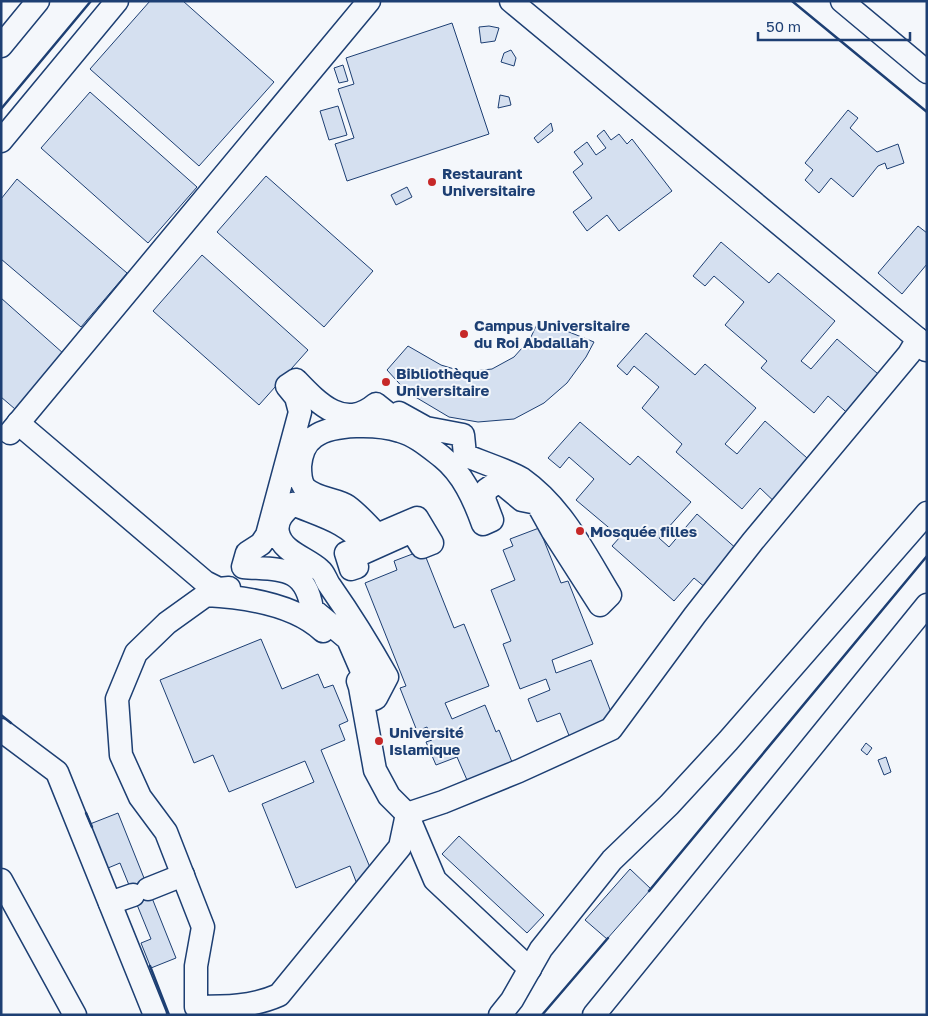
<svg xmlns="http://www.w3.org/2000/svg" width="928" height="1016" font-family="'Golos Text',sans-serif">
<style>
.building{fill:#d5e0f0;stroke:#1d3f73}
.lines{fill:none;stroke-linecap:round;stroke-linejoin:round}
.minor-casing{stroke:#1d3f73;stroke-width:25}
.minor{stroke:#f4f7fb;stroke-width:22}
.wall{stroke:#1d3f73;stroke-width:2.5}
.poi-dot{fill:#c62828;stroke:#f4f7fb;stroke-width:2}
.labels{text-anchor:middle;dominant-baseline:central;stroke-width:4;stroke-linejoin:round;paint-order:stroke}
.poi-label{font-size:15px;font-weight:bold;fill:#1d3f73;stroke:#f4f7fb;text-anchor:start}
</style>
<rect width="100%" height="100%" fill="#f4f7fb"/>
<g class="building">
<path d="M150,1H183L274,82L199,166L90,69Z"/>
<path d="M452,23L489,134L347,181L335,144L354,138L338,89L354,84L346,58Z"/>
<path d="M489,26L499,28L495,41L481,43L479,27Z"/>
<path d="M511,50L516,58L514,66L501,62L504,53Z"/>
<path d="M343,65L348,81L339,83L334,68Z"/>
<path d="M90,92L197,187L148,243L41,148Z"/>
<path d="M500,95L509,97L511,105L498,108Z"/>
<path d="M338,106L347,135L329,140L320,111Z"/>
<path d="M848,110L858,118L850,128L877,152L898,144L904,163L887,169L885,163L878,166L853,197L831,178L819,193L805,180L813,170L805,163Z"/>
<path d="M551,123L553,131L538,143L534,138Z"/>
<path d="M604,130L611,140L619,134L627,144L632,139L672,191L619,231L607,215L587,231L573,212L592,198L573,172L583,164L574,152L587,142L596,155L606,148L597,136Z"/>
<rect x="464" y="171" width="10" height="7"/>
<path d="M266,176L373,271L324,327L217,232Z"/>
<path d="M17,179L127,273L81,327L1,259V199Z"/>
<path d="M407,187L412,197L396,205L391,195Z"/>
<path d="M918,226L927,233V264L902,294L878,273Z"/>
<path d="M721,242L769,283L778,273L835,321L801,361L811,369L837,339L884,379L852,417L828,396L814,413L761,368L767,361L725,325L744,302L714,276L705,286L693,276Z"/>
<path d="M202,255L308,350L259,405L153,311Z"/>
<path d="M1,298L64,354L15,409L1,397Z"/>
<path d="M539,320L594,342L586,357L567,383L544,403L514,419L478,422L449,417L407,392L387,370L408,346L441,365L464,372L492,369L514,357L530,339Z"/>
<path d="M646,333L695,375L705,364L756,408L725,444L737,454L765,421L815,465L780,507L760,488L742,509L676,452L682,444L642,408L659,387L634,366L627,375L617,366Z"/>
<path d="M580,422L630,465L638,456L691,502L659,538L669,547L697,514L738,550L706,588L694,578L674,601L612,546L620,537L576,500L594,479L569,457L560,468L548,458Z"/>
<path d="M539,528L561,583L568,581L593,644L552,660L556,673L591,660L614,720L570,738L560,713L537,722L528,699L550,690L546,679L520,689L503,644L511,641L491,590L515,580L503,550L513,546L510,539Z"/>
<path d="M423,550L454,628L464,624L489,686L445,703L452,719L485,705L496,732L499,730L512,762L467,780L457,757L436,765L426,742L432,740L427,727L417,731L400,688L406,686L365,583L397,570L394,561Z"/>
<path d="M261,639L282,689L318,674L324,688L333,685L348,721L339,725L345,740L321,750L374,877L357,884L350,866L296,888L262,804L314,782L305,761L229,792L213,755L194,763L160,680Z"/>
<path d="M866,743L872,748L867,755L861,750Z"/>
<path d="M886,757L891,772L884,775L878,760Z"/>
<path d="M118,813L176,958L151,968L141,943L151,939L120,863L108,868L90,824Z"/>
<path d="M459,836L544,915L527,933L442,854Z"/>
<path d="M630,869L651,889L607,939L585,920Z"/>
</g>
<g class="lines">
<g class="minor-casing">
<g id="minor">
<path d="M511,1L918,339L926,350"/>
<path d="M842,1L927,72"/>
<path d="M1,46L38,1"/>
<path d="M1,141L117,1"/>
<path d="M296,380C318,403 344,431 376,404L396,420L399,413L426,428L463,435L465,455C480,462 510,471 522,479C563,508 585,554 610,595L600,605L552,530L537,503L522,500L499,481L486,490L484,499L492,520L483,524C474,499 463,474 442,457C429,447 415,435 400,431C378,424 333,423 314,437C305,443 301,455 300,466C300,474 300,482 305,488C316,499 337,499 347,506C358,514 368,525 377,535L417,518L432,543L422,547L412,531L354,557L357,567L351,569L346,553L365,546C349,522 318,515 293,504C285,511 275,520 278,533C282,552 307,558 320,570C325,574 326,581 330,586C351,616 369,645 387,677L376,698L374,699L348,639L312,609C305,565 280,570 243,567L247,553L261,544L267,535L300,412L296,397L287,386Z"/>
<path d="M18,423L205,582L219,589L229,588"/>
<path d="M10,433L369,1"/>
<path d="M323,631C294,604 244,597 206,595L167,623L136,653L117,699L121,755L140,797L166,832L203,927L196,966V1007C225,1007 252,1007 279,995L400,847L407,814"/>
<path d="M358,681L360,687L375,770L389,796L407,814L435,880L530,969"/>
<path d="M1,730L57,772L155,1015"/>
<path d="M407,814L443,802L519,771L611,729L695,615L753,541L909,354L918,339"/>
<path d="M1,880L75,1015"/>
<path d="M148,889L183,875"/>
<path d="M110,903L133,895"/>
<path d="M500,1015L512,1000L541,949L612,860L669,805L728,741L927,513"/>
<path d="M594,1015L927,605"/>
</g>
</g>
<use href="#minor" class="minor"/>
<g class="wall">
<path d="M792,1L927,112"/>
<path d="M1,109L91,1"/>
<path d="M1,715L11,723"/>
<path d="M86,813L92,827"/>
<path d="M649,891L927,556"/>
<path d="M150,966L169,1015"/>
<path d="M542,1015L608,938"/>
</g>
</g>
<g class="poi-dot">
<circle cx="432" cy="182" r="5"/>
<circle cx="464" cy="334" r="5"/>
<circle cx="386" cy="382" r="5"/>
<circle cx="580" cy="531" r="5"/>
<circle cx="379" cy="741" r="5"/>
</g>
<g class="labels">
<g class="poi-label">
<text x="442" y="173">Restaurant<tspan x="442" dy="17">Universitaire</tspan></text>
<text x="474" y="325">Campus Universitaire<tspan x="474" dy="17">du Roi Abdallah</tspan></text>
<text x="396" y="373">Bibliothèque<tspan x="396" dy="17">Universitaire</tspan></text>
<text x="590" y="531">Mosquée filles</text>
<text x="389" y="732">Université<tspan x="389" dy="17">Islamique</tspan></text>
</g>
</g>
<rect width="928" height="1016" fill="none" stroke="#1d3f73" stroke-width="5"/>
<path d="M758 32v8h152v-8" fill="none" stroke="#1d3f73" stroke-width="2.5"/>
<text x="766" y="32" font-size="15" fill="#1d3f73" stroke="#f4f7fb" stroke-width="4" paint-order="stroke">50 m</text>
</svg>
